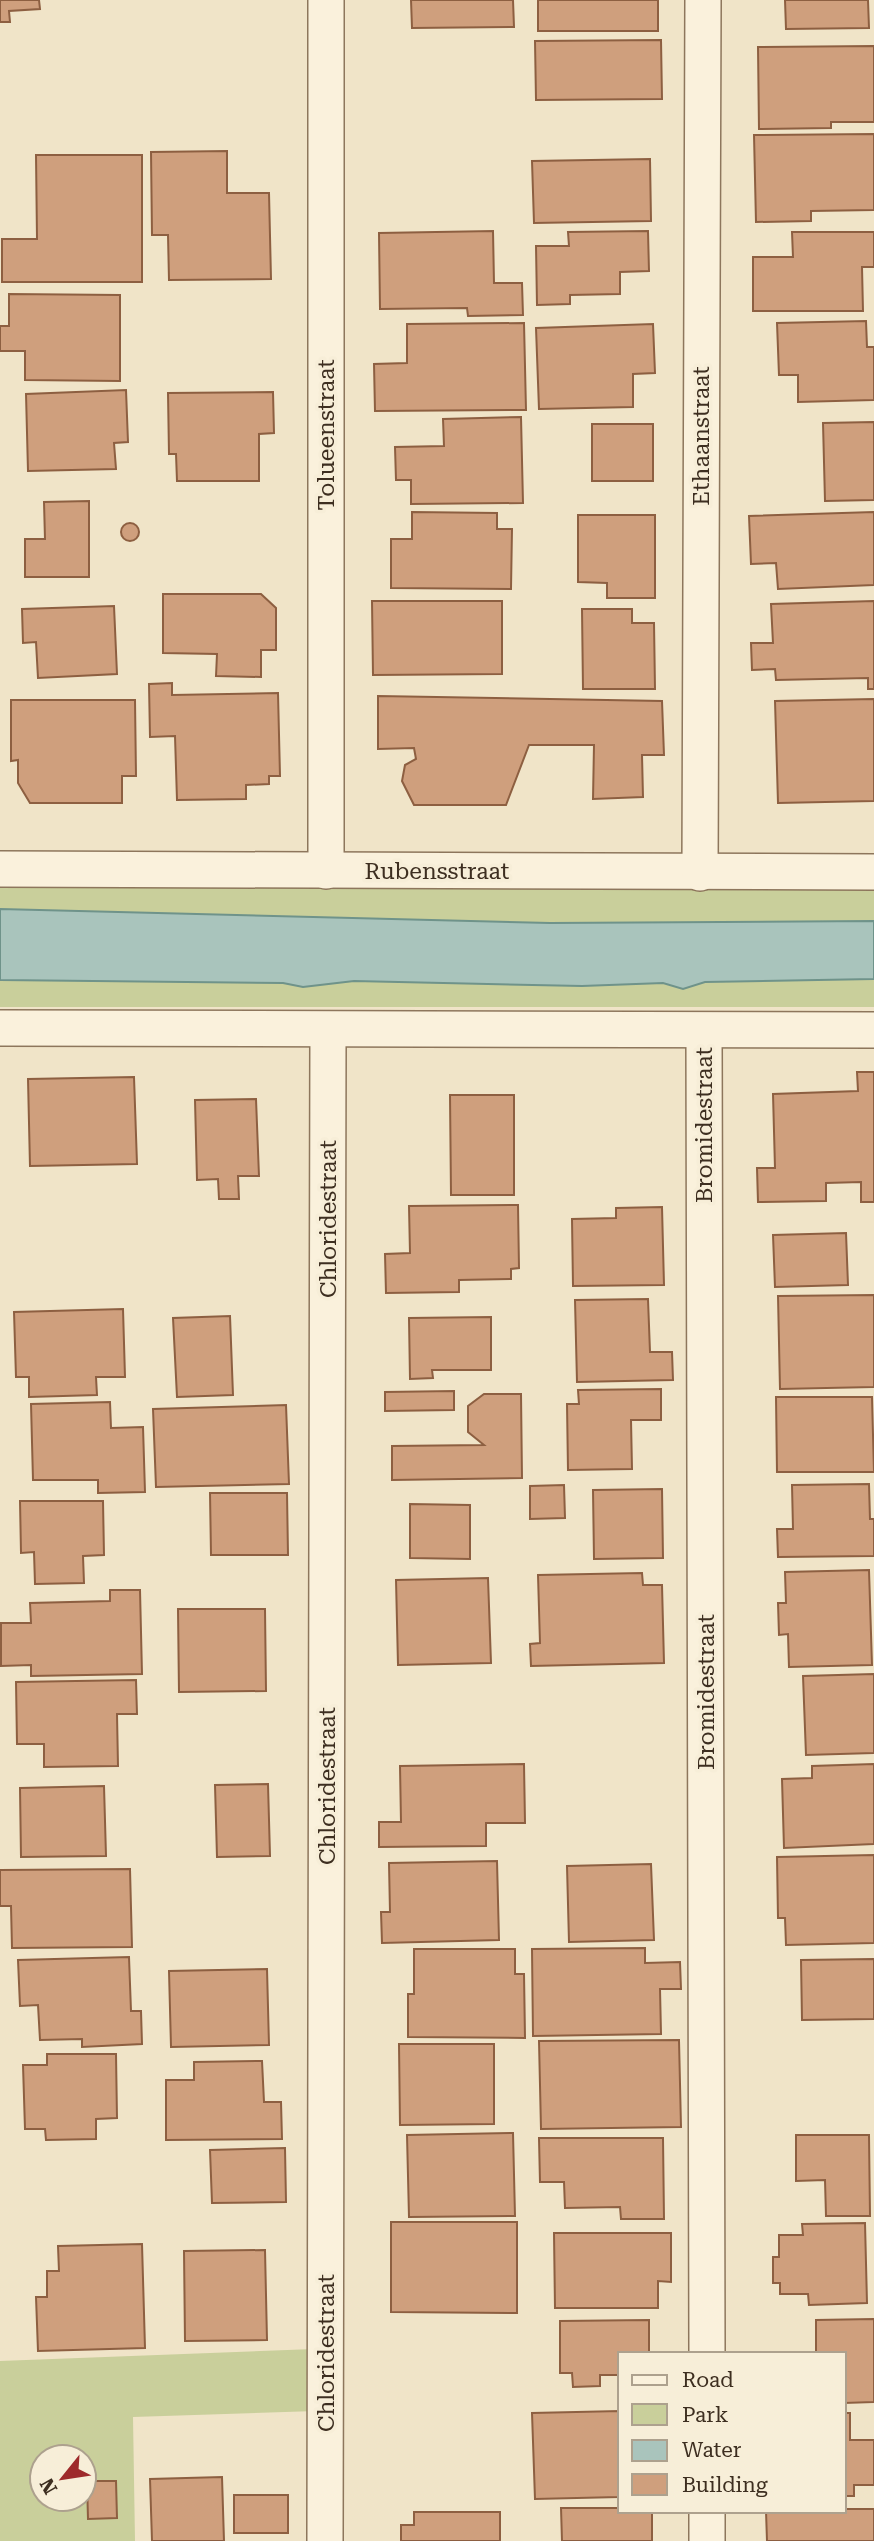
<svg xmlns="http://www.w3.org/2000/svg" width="874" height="2541" font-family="'Roboto Serif',serif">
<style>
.green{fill:#c9cf9b;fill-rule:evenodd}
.water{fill:#a9c4bc;stroke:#6f938a;stroke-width:2}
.building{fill:#cf9f7d;stroke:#8d5f41;stroke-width:2}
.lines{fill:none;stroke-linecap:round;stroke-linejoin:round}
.street-casing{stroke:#8d765c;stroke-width:38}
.street{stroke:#faf1dc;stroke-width:35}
.labels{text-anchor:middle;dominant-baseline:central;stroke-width:7;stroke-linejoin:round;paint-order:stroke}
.street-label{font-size:23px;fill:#3d2e20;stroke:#f7eed8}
</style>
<rect width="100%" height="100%" fill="#f0e4c8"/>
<g class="green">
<path d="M499,885L874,886V921L550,923L0,909V888Z"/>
<path d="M874,979V1007H0V980L283,983L303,987L354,981L582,986L663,983L683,989L705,982Z"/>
<path d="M314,2349L316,2411L133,2417L135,2541H0V2361ZM42,2457H84V2499H42Z"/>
</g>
<path class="water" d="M0,909L550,923L874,921V979L705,982L683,989L663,983L582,986L354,981L303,987L283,983L0,980Z"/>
<g class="building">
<path d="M0,0H39L40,9L9,11L10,22H0Z"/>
<path d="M411,0H513L514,27L412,28Z"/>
<rect x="538" y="0" width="120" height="31"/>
<path d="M785,0H868L869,28L786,29Z"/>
<path d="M661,40L662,99L536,100L535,41Z"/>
<path d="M874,46V122H831V128L759,129L758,47Z"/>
<path d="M874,134V210L811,211V221L756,222L754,135Z"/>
<path d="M227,151V193H269L271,279L169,280L168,235H152L151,152Z"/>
<path d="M36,155H142V282H2V239H37Z"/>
<path d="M650,159L651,221L534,223L532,161Z"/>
<path d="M493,231L494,283H522L523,315L468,316L467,308L380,309L379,233Z"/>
<path d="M648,231L649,271L620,272V294L570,295V304L537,305L536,246H569L568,232Z"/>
<path d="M792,232H874V267H862L863,311H753V257H793Z"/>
<path d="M9,294L120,295V381L25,380V351H0V326H9Z"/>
<path d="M866,321L867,347H874V400L798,402V375H779L777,323Z"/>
<path d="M524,323L526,410L375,411L374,364L407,363V324Z"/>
<path d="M653,324L655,373L633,374V407L539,409L536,328Z"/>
<path d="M126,390L128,442L114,443L116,469L28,471L26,394Z"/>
<path d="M273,392L274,433L259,434V481H177L176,454H169L168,393Z"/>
<path d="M521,417L523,503L411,504V480H396L395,447L444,446L443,419Z"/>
<path d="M874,422V500L825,501L823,423Z"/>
<rect x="592" y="424" width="61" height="57"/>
<path d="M89,501V577H25V539H45L44,502Z"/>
<path d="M412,512L497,513V529H512L511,589L391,588V539H412Z"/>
<path d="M874,512V585L778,589L776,563L751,564L749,516Z"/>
<path d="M578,515H655V598H607V583L578,582Z"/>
<circle cx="130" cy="532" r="9"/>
<path d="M163,594H261L276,608V650H261V677L216,676L217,654L163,653Z"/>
<path d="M372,601H502V674L373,675Z"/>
<path d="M874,601V689H868V678L776,680L775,669L752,670L751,643H773L771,604Z"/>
<path d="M114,606L117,674L38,678L36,642L23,643L22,609Z"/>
<path d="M582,609H632V623H654L655,689H583Z"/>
<path d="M172,683V695L278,693L280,776H269V784L246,785V799L177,800L175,736L150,737L149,684Z"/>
<path d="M378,696L662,701L664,755H642L643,797L593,799L594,745H529L506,805H414L402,781L405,765L416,759L414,748L378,749Z"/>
<path d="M874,699V801L778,803L775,701Z"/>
<path d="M11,700H135L136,776H122V803H30L18,783V760L11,761Z"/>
<path d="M857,1072H874V1202H861V1182L826,1183V1201L758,1202L757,1168H775L773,1094L858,1091Z"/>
<path d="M134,1077L137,1164L30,1166L28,1079Z"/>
<path d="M450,1095H514V1195H451Z"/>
<path d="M256,1099L259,1176H238L239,1199H219L218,1179L197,1180L195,1100Z"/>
<path d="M518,1205L519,1268L511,1269V1279L459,1280V1292L386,1293L385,1254L410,1253L409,1206Z"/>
<path d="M662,1207L664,1285L573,1286L572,1219L616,1218V1208Z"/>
<path d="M846,1233L848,1285L775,1287L773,1235Z"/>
<path d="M874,1295V1387L780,1389L778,1296Z"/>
<path d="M648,1299L650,1352H672L673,1380L577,1382L575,1300Z"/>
<path d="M123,1309L125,1377H96L97,1395L29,1397V1377H16L14,1312Z"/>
<path d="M230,1316L233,1395L177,1397L173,1318Z"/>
<path d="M491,1317V1370H432L433,1378L410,1379L409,1318Z"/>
<path d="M661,1389V1420H631L632,1469L568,1470L567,1404H579L578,1390Z"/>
<path d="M454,1391V1410L385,1411V1392Z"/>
<path d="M484,1394H521L522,1478L392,1480V1446L484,1445L468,1432V1406Z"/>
<path d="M776,1397H872L874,1472H777Z"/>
<path d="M110,1402L111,1428L143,1427L145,1492L98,1493V1480H33L31,1404Z"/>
<path d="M286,1405L289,1484L156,1487L153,1409Z"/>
<path d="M869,1484L870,1519H874V1556L778,1557L777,1529H793L792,1485Z"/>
<path d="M564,1485L565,1518L530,1519V1486Z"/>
<path d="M662,1489L663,1558L594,1559L593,1490Z"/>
<path d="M210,1493H287L288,1555H211Z"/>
<path d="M20,1501H103L104,1555L83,1556L84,1583L35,1584L34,1552L21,1553Z"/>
<path d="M410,1504L470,1505V1559L410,1558Z"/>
<path d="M869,1570L872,1665L789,1667L788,1634L779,1635L778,1603H786L785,1572Z"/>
<path d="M642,1573L643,1585H662L664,1663L531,1666L530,1644L540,1643L538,1575Z"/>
<path d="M488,1578L491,1663L398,1665L396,1580Z"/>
<path d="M110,1590H140L142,1674L31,1676V1665L1,1666V1623H31L30,1603L110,1601Z"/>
<path d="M178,1609H265L266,1691L179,1692Z"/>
<path d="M874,1674V1753L806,1755L803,1676Z"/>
<path d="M136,1680L137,1714H117L118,1766L44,1767V1744H17L16,1682Z"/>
<path d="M524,1764L525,1823H486V1846L379,1847V1822H401L400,1766Z"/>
<path d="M874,1764V1844L784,1848L782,1779L812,1778V1766Z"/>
<path d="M268,1784L270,1856L217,1857L215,1785Z"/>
<path d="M104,1786L106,1856L21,1857L20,1788Z"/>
<path d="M874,1855V1943L786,1945L785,1918H778L777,1857Z"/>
<path d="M497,1861L499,1940L382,1943L381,1912H390L389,1863Z"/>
<path d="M651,1864L654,1940L569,1942L567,1866Z"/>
<path d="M130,1869L132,1947L12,1948L11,1906H0V1870Z"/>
<path d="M645,1948V1963L680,1962L681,1989H660L661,2034L533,2036L532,1949Z"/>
<path d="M414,1949H515V1974H524L525,2038L408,2037V1994H414Z"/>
<path d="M129,1957L131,2011H141L142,2044L82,2047V2039L40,2040L38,2005L20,2006L18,1960Z"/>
<path d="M874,1959V2019L802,2020L801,1960Z"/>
<path d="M267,1969L269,2045L171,2047L169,1971Z"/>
<path d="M679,2040L681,2127L541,2129L539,2041Z"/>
<path d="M399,2044H494V2124L400,2125Z"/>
<path d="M47,2054H116L117,2118L96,2119V2139L46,2140L45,2129H25L23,2065H47Z"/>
<path d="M262,2061L264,2102H281L282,2139L166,2140V2080H194V2062Z"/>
<path d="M513,2133L515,2216L409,2217L407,2135Z"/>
<path d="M796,2135H869L870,2216H826L825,2180L796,2181Z"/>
<path d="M539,2138H663L664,2219H621L620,2207L565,2208L564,2182H540Z"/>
<path d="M285,2148L286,2202L212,2203L210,2150Z"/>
<path d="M391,2222H517V2313L391,2312Z"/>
<path d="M865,2223L867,2303L809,2305L808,2294H780V2283H773V2257H779V2235H803L802,2224Z"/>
<path d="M554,2233H671V2282L658,2281V2308H555Z"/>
<path d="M142,2244L145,2348L38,2351L36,2297H47V2271H59L58,2246Z"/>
<path d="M265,2250L267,2340L185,2341L184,2251Z"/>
<path d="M874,2319V2402L844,2403V2354H816V2320Z"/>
<path d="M649,2320V2354H620V2375H600V2386L573,2387L572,2373H560V2321Z"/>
<path d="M620,2411L619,2497L535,2499L532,2413Z"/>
<path d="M844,2413H850V2440H874V2485H854V2496H844Z"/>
<path d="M222,2477L224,2541H152L150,2479Z"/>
<path d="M87,2481H116L117,2518L88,2519Z"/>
<rect x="234" y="2495" width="54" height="38"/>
<path d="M561,2508H620V2511H652V2541H562Z"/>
<path d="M844,2509H874V2541H767L766,2511Z"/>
<path d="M414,2512H500V2541H401V2525H414Z"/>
</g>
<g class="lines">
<g class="street-casing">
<g id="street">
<path d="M326,0V871"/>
<path d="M0,869L874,872"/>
<path d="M700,873L703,0"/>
<path d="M0,1028L874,1030"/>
<path d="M704,1031L707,2354"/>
<path d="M707,2511V2541"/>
<path d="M325,2541L328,1030"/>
</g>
</g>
<use href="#street" class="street"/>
</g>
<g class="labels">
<g class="street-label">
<text transform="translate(326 435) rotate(-90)">Tolueenstraat</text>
<text transform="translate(701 436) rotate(-90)">Ethaanstraat</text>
<text x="437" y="871">Rubensstraat</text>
<text transform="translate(704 1125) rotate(-90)">Bromidestraat</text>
<text transform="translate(328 1219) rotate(-90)">Chloridestraat</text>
<text transform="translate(706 1692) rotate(-90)">Bromidestraat</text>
<text transform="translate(327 1786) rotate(-90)">Chloridestraat</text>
<text transform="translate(326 2353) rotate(-90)">Chloridestraat</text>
</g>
</g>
<rect x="618" y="2352" width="228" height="161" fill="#f7eed8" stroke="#ada18e" stroke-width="2"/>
<rect x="632" y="2375" width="35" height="10" fill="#faf1dc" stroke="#ada18e" stroke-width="2"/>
<text x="682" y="2387" font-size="21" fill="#3d2e20">Road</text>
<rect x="632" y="2404" width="35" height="21" fill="#c9cf9b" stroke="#ada18e" stroke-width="2"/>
<text x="682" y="2422" font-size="21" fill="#3d2e20">Park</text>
<rect x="632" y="2440" width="35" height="21" fill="#a9c4bc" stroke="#ada18e" stroke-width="2"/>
<text x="682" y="2457" font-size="21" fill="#3d2e20">Water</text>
<rect x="632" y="2474" width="35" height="21" fill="#cf9f7d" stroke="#ada18e" stroke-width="2"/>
<text x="682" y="2492" font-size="21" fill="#3d2e20">Building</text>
<g transform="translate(63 2478) rotate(240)"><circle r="33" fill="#f7eed8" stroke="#ada18e" stroke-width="2"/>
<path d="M0-5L12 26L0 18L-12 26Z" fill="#9e2a2b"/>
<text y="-10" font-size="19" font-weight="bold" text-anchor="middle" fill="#3d2e20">N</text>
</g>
</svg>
